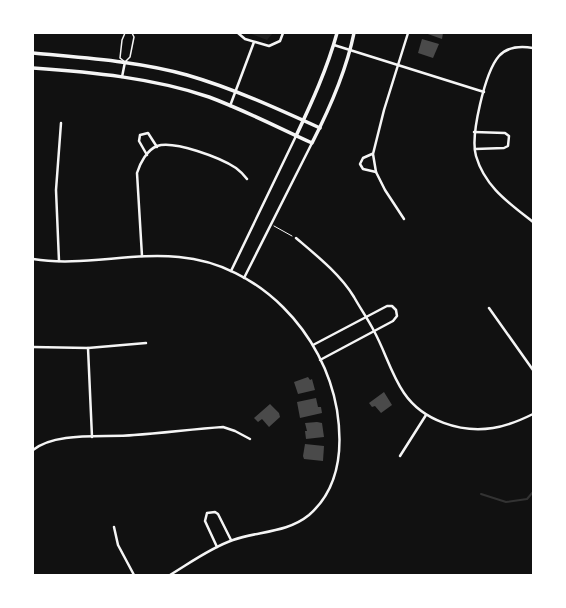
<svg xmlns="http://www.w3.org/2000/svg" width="566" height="608" font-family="Roboto,sans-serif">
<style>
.green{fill:#202020}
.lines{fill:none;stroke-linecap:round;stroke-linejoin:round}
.stream{stroke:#333;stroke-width:2}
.building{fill:#4a4a4a}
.path{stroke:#f5f5f5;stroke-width:1}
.service{stroke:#f5f5f5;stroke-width:1.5}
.minor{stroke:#f5f5f5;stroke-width:2.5}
.tertiary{stroke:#f5f5f5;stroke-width:3.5}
</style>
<rect width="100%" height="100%" fill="#111"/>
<path class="green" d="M249,33H273L267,40Z"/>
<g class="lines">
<path class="stream" d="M481,494L506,502L527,499L533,492"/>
</g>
<g class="building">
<path d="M425,33H443L442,39Z"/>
<path d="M422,39L439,44L433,58L418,53Z"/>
<path d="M308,377L310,380L312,379L315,390L298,394L294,382Z"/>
<path d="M384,392L392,405L381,413L375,406L372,407L369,403Z"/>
<path d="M316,398L318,407H321L322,413L300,418L297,402Z"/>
<path d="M270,404L279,413L280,417L269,427L262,419L258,422L254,418Z"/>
<path d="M317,422L322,423L324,437L306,439L305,431H307L305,423Z"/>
<path d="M305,444L324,446L323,461L304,459L303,456Z"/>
</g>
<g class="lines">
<path class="path" d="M274,226L292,236"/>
<path class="service" d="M125,33L122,40L120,58L125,62L130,57L134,37L132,33"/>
<g class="minor">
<path d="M238,33L245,39L269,46L280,41L283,33"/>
<path d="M334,45L484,92"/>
<path d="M533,48C521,46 508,46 499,56C485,72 470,136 476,156C485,187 509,203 533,222"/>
<path d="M122,77L125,62"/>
<path d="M230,106L254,42"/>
<path d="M474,132L505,133L509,136L508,146L504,148L475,149"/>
<path d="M372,154L363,158L360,164L363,169L376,172"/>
<path d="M147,155L139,141L140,135L148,133L157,147"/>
<path d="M404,219L385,190L376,172L373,154L384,110L408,33"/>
<path d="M296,238C316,255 340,274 354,297C360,308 368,319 374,331C385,351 391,374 404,393C423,421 461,433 493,428C506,426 521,420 533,414"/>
<path d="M142,256L137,173C140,163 147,150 157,146C174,140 221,158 236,168C240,171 244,175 247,179"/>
<path d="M33,259C81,267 131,252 179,257C259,264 324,333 337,410C343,448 340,488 309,515C287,533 258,531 233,540C210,548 190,563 170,575"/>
<path d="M59,261L56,190L61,123"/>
<path d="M231,271L296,136"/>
<path d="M244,278L312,143"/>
<path d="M489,308L533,370"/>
<path d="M313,345L387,306H392L396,310L397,316L393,321L320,360"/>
<path d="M33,347L88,348L146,343"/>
<path d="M88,348L92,437"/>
<path d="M33,450C56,431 105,438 134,435C164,433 193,429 223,427L235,431L250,439"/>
<path d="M400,456L426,415"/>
<path d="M114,527L118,545L134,575"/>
<path d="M217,547L205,521L207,513L215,512L218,514L231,540"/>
</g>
<g class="tertiary">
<path d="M33,53C84,58 137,61 187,75C232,88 276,108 320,128"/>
<path d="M33,68C91,72 154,78 209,97C244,110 277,127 312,143C330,108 346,72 354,33"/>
<path d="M296,136C312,102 327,69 337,33"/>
</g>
</g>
<rect width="566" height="608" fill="none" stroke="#ffffff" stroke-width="68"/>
</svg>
